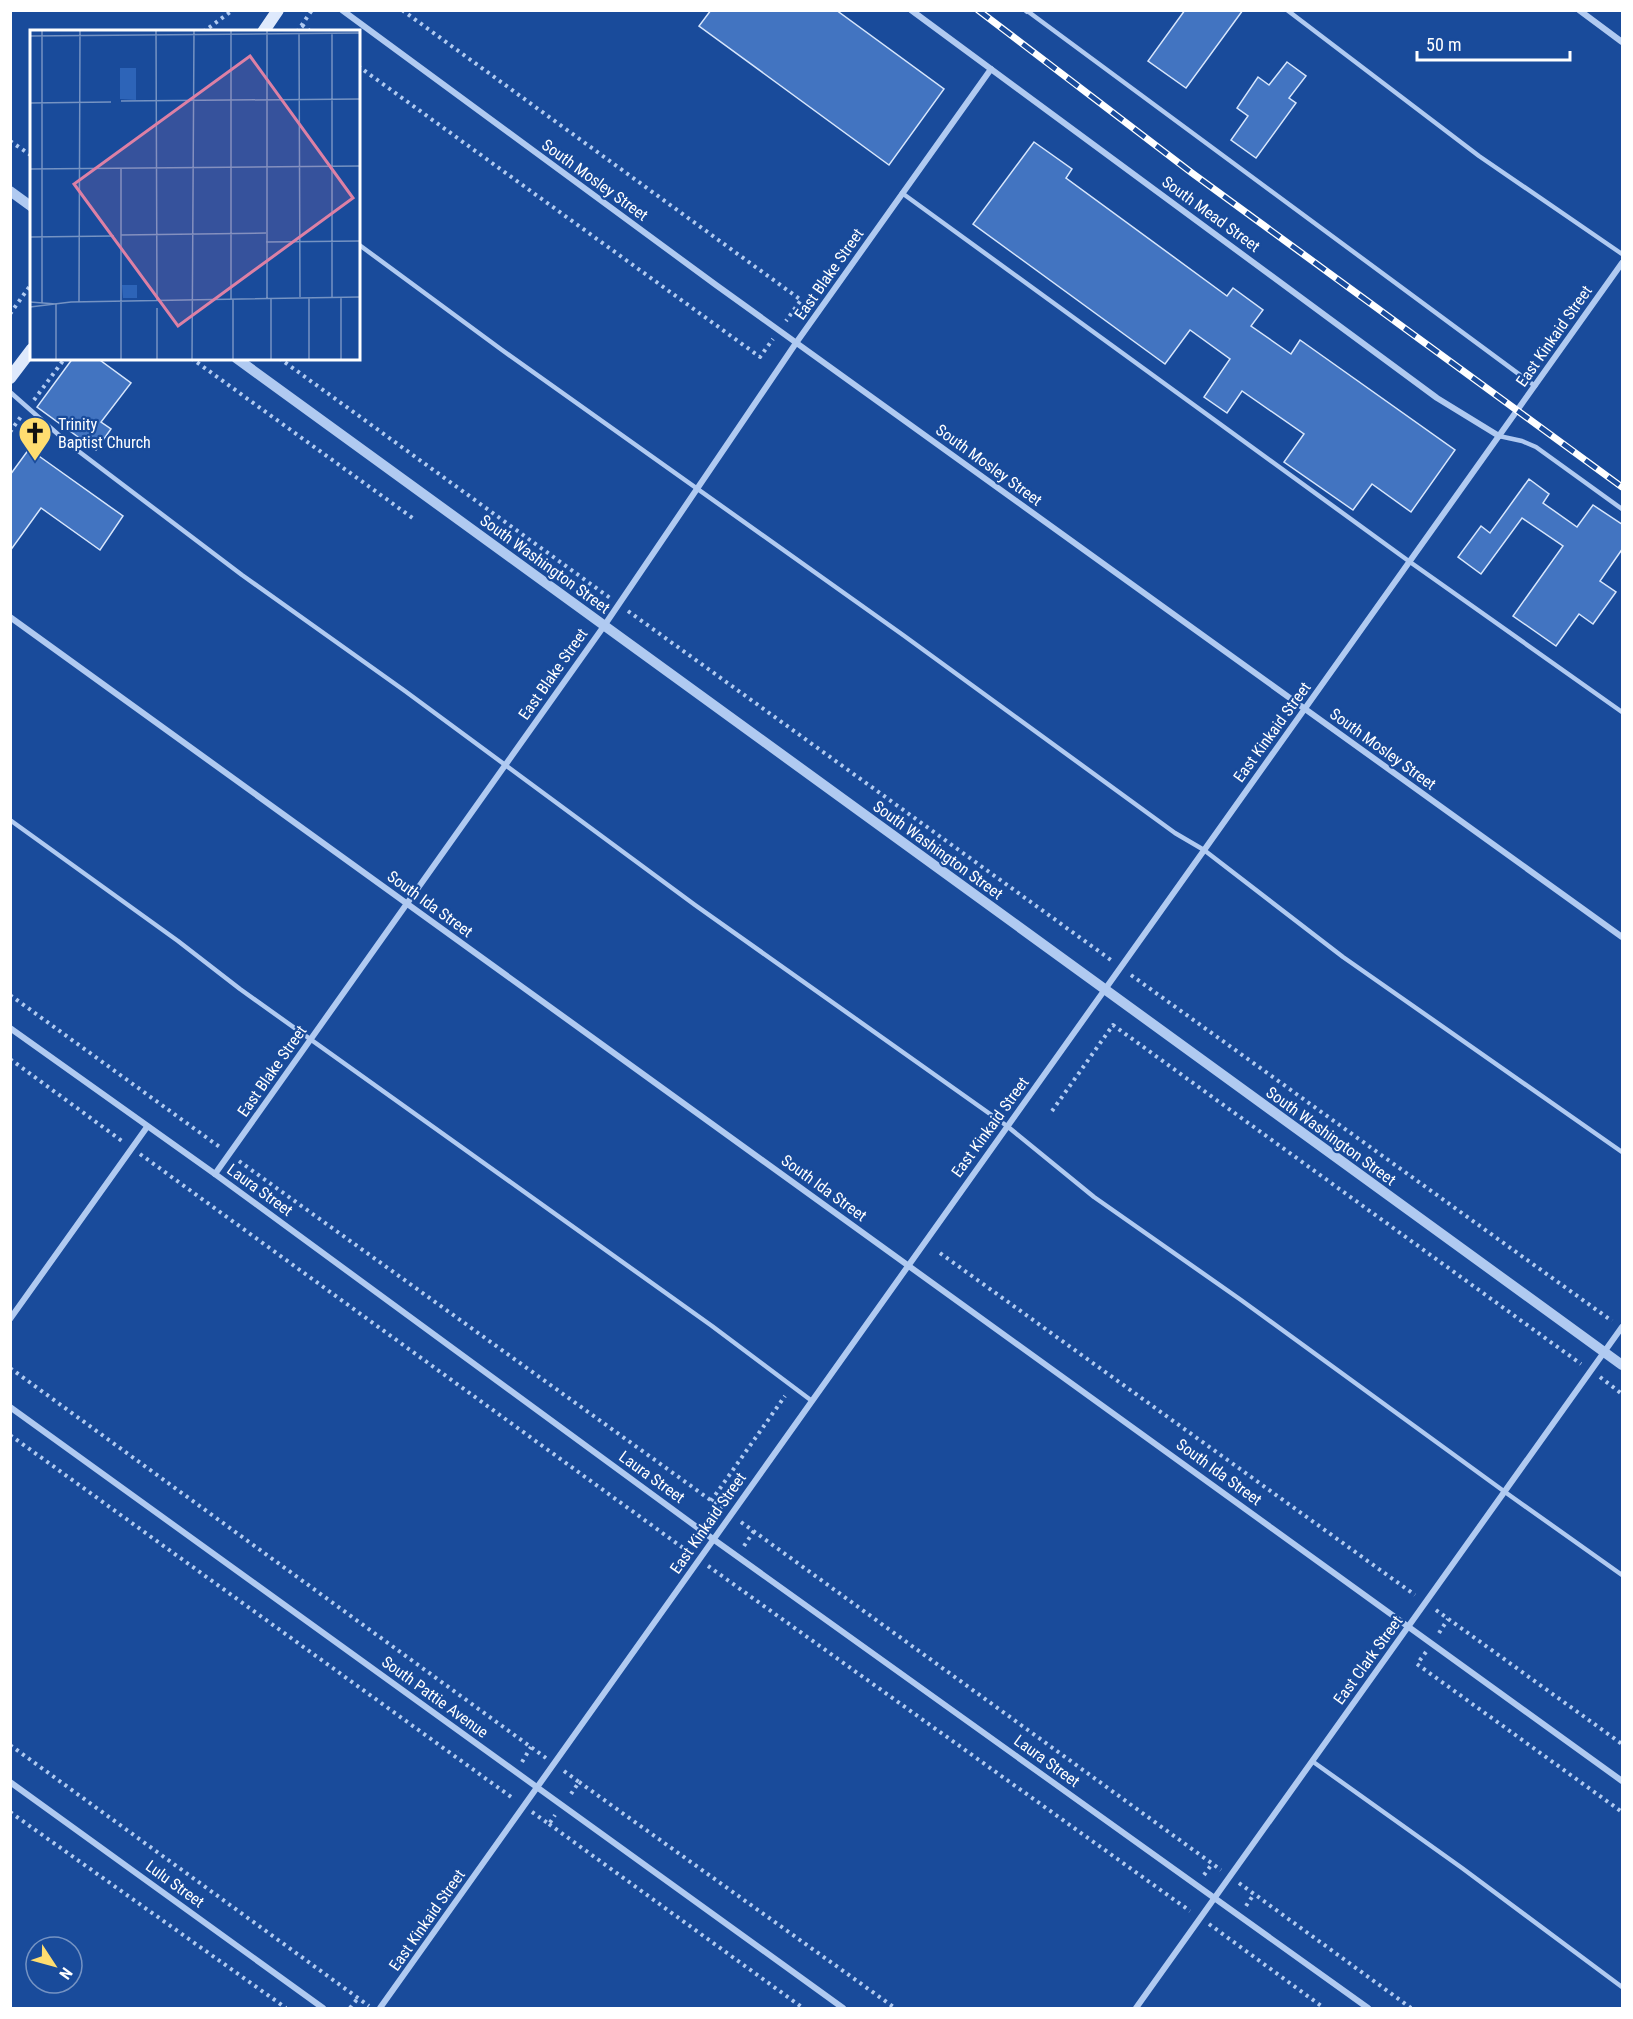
<svg xmlns="http://www.w3.org/2000/svg" width="1633" height="2019" font-family="'Roboto Condensed',sans-serif">
<style>
.building{fill:#4274c1;stroke:#d7e6fc;stroke-width:1.5}
.lines{fill:none;stroke-linecap:round;stroke-linejoin:round}
.path{stroke:#b0caf1;stroke-width:4;stroke-dasharray:3 4.5;stroke-linecap:butt}
.service{stroke:#b0caf1;stroke-width:4.5}
.minor{stroke:#b0caf1;stroke-width:6}
.tertiary{stroke:#b0caf1;stroke-width:10}
.secondary{stroke:#dee9fc;stroke-width:12}
.rail-casing{stroke:#fff;stroke-width:7}
.rail{stroke:#194b9b;stroke-width:4.5;stroke-dasharray:14;stroke-linecap:butt}
.labels{text-anchor:middle;dominant-baseline:central;stroke-width:4.5;stroke-linejoin:round;paint-order:stroke}
.street-label{font-size:16px;fill:#fff;stroke:#194b9b}
.poi-label{font-size:16px;fill:#fff;stroke:#194b9b;text-anchor:start}
.inset-road{fill:none;stroke:#7593c3;stroke-width:1.5}
.view{fill:#dd80a5;fill-opacity:0.15;stroke:#dd80a5;stroke-width:3}
.inset-edge{fill:none;stroke:#fff;stroke-width:3}
</style>
<rect width="100%" height="100%" fill="#194b9b"/>
<g class="building">
<path d="M711,10H836L944,89L889,165L699,26Z"/>
<path d="M1185,10H1243L1186,88L1148,61Z"/>
<path d="M1287,62L1306,76L1289,98L1296,103L1256,158L1231,140L1248,116L1237,108L1258,77L1269,85Z"/>
<path d="M1034,142L1072,169L1066,178L1227,296L1233,288L1263,310L1251,326L1291,354L1300,340L1455,450L1411,512L1372,484L1353,510L1284,462L1304,434L1242,391L1227,413L1204,397L1230,359L1190,330L1165,364L973,224Z"/>
<path d="M73,358H97L131,383L101,422L111,429L96,450L37,407Z"/>
<path d="M29,449L123,516L100,550L41,508L10,551V475Z"/>
<path d="M1529,479L1549,494L1543,503L1577,527L1593,505L1623,525V548L1600,581L1616,592L1593,624L1579,614L1556,646L1513,616L1563,546L1522,518L1481,574L1458,557L1481,526L1490,533Z"/>
</g>
<g class="lines">
<g class="path">
<path d="M402,10L801,300L786,321"/>
<path d="M302,25L311,32"/>
<path d="M203,32L233,10"/>
<path d="M297,32L312,10"/>
<path d="M358,66L760,357L773,339"/>
<path d="M10,141L32,156"/>
<path d="M10,314L32,283"/>
<path d="M191,358L414,519"/>
<path d="M279,358L610,598"/>
<path d="M34,400L65,358"/>
<path d="M10,432L22,415"/>
<path d="M628,611L1111,960"/>
<path d="M1131,975L1612,1321"/>
<path d="M10,995L221,1148"/>
<path d="M10,1059L122,1141"/>
<path d="M1052,1111L1113,1025L1581,1364"/>
<path d="M140,1154L690,1553"/>
<path d="M239,1161L723,1509"/>
<path d="M940,1253L1415,1595"/>
<path d="M10,1368L546,1758"/>
<path d="M1600,1377L1622,1394"/>
<path d="M10,1435L514,1799"/>
<path d="M711,1501L785,1396"/>
<path d="M741,1522L1221,1870"/>
<path d="M744,1546L754,1531"/>
<path d="M708,1566L1190,1911"/>
<path d="M1436,1610L1622,1744"/>
<path d="M1439,1633L1448,1619"/>
<path d="M1426,1652L1417,1664L1622,1812"/>
<path d="M10,1745L369,2006"/>
<path d="M522,1762L531,1747"/>
<path d="M564,1771L579,1782L569,1797"/>
<path d="M579,1782L895,2008"/>
<path d="M10,1812L286,2008"/>
<path d="M532,1812L549,1824L555,1815"/>
<path d="M549,1824L803,2008"/>
<path d="M1204,1875L1212,1864"/>
<path d="M1239,1883L1411,2008"/>
<path d="M1246,1906L1254,1894"/>
<path d="M1209,1924L1324,2008"/>
<path d="M350,2008L358,1998"/>
</g>
<g class="service">
<path d="M1026,10L1535,386"/>
<path d="M1287,10L1479,156L1622,254"/>
<path d="M902,193L1410,562L1622,712"/>
<path d="M358,244L502,350L903,635L1175,833L1204,850L1343,957L1622,1152"/>
<path d="M10,392L69,444L242,575L405,691L695,905L1007,1126L1094,1197L1241,1300L1505,1492L1622,1575"/>
<path d="M1499,436L1522,441L1536,447L1622,509"/>
<path d="M10,820L178,941L240,989L712,1326L812,1401"/>
<path d="M1312,1761L1462,1868L1622,1987"/>
</g>
<g class="minor">
<path d="M342,10L716,285L1622,937"/>
<path d="M911,10L1437,398L1499,436"/>
<path d="M1579,10L1622,42"/>
<path d="M1027,11L1028,10"/>
<path d="M10,617L1622,1781"/>
<path d="M10,1028L215,1174L713,1539L1368,2008"/>
<path d="M215,1174L604,626L796,343L991,69"/>
<path d="M10,1319L147,1127"/>
<path d="M10,1407L843,2008"/>
<path d="M10,1782L323,2008"/>
<path d="M380,2008L1622,263"/>
<path d="M1136,2008L1622,1327"/>
</g>
<g class="tertiary">
<path d="M10,191L32,207"/>
<path d="M236,358L1622,1365"/>
</g>
<g class="secondary">
<path d="M263,32L278,10"/>
<path d="M10,378L32,349"/>
</g>
<g class="rail-casing">
<path id="rail" d="M978,10L1192,173L1622,487"/>
</g>
<use href="#rail" class="rail"/>
</g>
<defs>
<g id="church-pin" transform="scale(1.725)"><path d="M0 17L-7.5 6A9.5 9.5 0 1 1 7.5 6Z" fill="#ffdd70" stroke="#194b9b"/><path d="M-1.2-6h2.4v3.5h3.3v2.4h-3.3V6h-2.4V-.1h-3.3v-2.4h3.3Z" fill="#111"/></g>
</defs>
<g fill-rule="evenodd">
<use href="#church-pin" x="35" y="433"/>
</g>
<g class="labels">
<g class="street-label">
<text transform="translate(595 180) rotate(36)">South Mosley Street</text>
<text transform="translate(1211 214) rotate(36)">South Mead Street</text>
<text transform="translate(829 274) rotate(-55)">East Blake Street</text>
<text transform="translate(1554 336) rotate(-55)">East Kinkaid Street</text>
<text transform="translate(989 465) rotate(36)">South Mosley Street</text>
<text transform="translate(545 564) rotate(36)">South Washington Street</text>
<text transform="translate(553 674) rotate(-55)">East Blake Street</text>
<text transform="translate(1272 732) rotate(-54)">East Kinkaid Street</text>
<text transform="translate(1383 749) rotate(36)">South Mosley Street</text>
<text transform="translate(938 850) rotate(36)">South Washington Street</text>
<text transform="translate(430 904) rotate(36)">South Ida Street</text>
<text transform="translate(272 1071) rotate(-55)">East Blake Street</text>
<text transform="translate(990 1127) rotate(-54)">East Kinkaid Street</text>
<text transform="translate(1331 1136) rotate(36)">South Washington Street</text>
<text transform="translate(824 1188) rotate(36)">South Ida Street</text>
<text transform="translate(260 1190) rotate(36)">Laura Street</text>
<text transform="translate(1219 1472) rotate(36)">South Ida Street</text>
<text transform="translate(652 1477) rotate(36)">Laura Street</text>
<text transform="translate(708 1523) rotate(-55)">East Kinkaid Street</text>
<text transform="translate(1368 1660) rotate(-54)">East Clark Street</text>
<text transform="translate(435 1697) rotate(36)">South Pattie Avenue</text>
<text transform="translate(1047 1761) rotate(36)">Laura Street</text>
<text transform="translate(175 1884) rotate(36)">Lulu Street</text>
<text transform="translate(427 1920) rotate(-55)">East Kinkaid Street</text>
</g>
<g class="poi-label">
<text x="58" y="424">Trinity<tspan x="58" dy="18">Baptist Church</tspan></text>
</g>
</g>
<g transform="translate(30 30)">
<rect width="330" height="330" fill="#194b9b"/>
<path d="M90,38H106V70L90,69ZM92,255H107V268H93Z" fill="#2d64b8"/>
<path class="inset-road" d="M12,0V273M126,0L127,271M269,3L270,267M302,3V267M0,6L330,3M91,71L330,69M0,73L81,72M91,138V330M0,139L330,136M91,205L236,203M0,207L84,206M236,212L330,211M311,267V330M237,268V0M241,268V330M279,268V330M201,270V0M203,270V330M0,272L26,274M49,272L50,0M26,274V330M0,277L41,272L330,267M127,278V330M162,330L164,0"/>
<path class="view" d="M220,26L323,168L148,296L44,154Z"/>
<rect width="330" height="330" class="inset-edge"/>
</g>
<rect width="1633" height="2019" fill="none" stroke="#ffffff" stroke-width="24"/>
<g transform="translate(54 1965) rotate(126)"><circle r="28" fill="#194b9b" stroke="#7593c3" stroke-width="1.5"/>
<path d="M0-4.5L10 22L0 15L-10 22Z" fill="#ffdd70"/>
<text y="-9" font-size="16" font-weight="bold" text-anchor="middle" fill="#ffffff">N</text>
</g>
<path d="M1417 51v9h153v-9" fill="none" stroke="#ffffff" stroke-width="3"/>
<text x="1426" y="51" font-size="18" fill="#ffffff" stroke="#194b9b" stroke-width="4.5" paint-order="stroke">50 m</text>
</svg>
